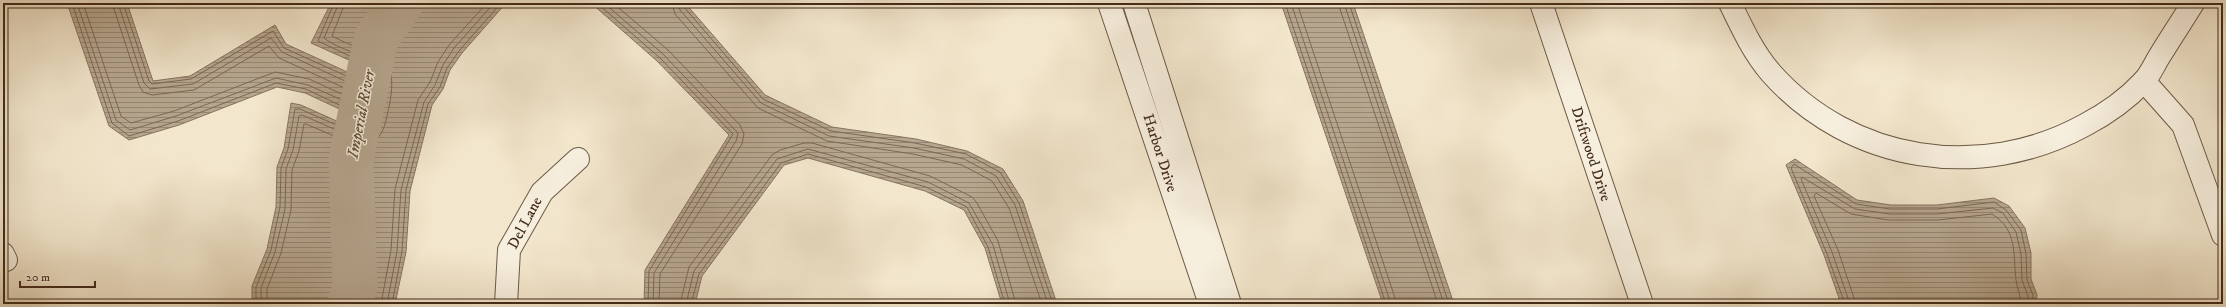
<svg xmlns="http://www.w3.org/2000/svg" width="2226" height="307" font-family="'IM FELL DW Pica',serif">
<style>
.water{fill:url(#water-rules);stroke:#877460}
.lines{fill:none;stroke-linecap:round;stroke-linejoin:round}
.shore{stroke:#7c6854;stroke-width:1}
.river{stroke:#b6a68f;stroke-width:45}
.minor-casing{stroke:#6d5946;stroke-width:24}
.minor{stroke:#f7efde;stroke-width:22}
.labels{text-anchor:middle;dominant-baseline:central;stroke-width:3;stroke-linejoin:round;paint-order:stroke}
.street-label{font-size:15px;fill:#412a1a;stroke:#f7efde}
.water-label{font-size:16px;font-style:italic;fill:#644f3d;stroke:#f7efde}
</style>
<defs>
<pattern id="water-rules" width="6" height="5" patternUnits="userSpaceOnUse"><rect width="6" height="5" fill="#b6a68f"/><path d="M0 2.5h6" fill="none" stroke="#968774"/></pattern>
</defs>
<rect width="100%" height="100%" fill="#f2e6cc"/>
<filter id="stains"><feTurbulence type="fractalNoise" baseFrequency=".005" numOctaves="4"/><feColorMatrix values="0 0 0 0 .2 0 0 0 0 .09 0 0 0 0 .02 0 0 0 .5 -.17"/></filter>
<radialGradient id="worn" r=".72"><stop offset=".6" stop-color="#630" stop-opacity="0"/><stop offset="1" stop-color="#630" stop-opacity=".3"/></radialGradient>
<g class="water">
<path d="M67,3H127L153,81L190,76L275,25L286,44L367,81L359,118L305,93L277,87L179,125L129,140L109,126Z"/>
<path d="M331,3H506L462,53L450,70L443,89L432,105L410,191L406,252L395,304H252V286L267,249L276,207L277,167L284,148L291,103L301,105L359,131L367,129C374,115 385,82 371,70L311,43Z"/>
<path d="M591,3H685L765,95L832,127L916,139L967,151L1003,169L1023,201L1057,304H1002L985,248L964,210L925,191L808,158L784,165L702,276L695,304H644L645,270L729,135L657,61Z"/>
<path d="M1281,3H1353L1454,304H1383Z"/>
<path d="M1795,159L1857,200L1891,205H1937L1994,198L2009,206L2025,228L2031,253V279L2037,295L2036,304H1841L1824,255L1786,165Z"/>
</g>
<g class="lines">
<g class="shore">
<path d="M72,3L112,123L129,136L178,121L276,83L306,89L354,112L357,110L362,83L284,48L273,31L191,79L152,84L149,81L123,3"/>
<path d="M77,3L116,120L130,130L176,116L276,78L308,85L351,104L353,103L356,86L282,52L271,38L193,84L150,89L144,83L118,3"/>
<path d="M83,3L121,116L131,123L174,111L275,72L309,79L346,96L349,95V90L279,58L269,46L194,90L152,95L143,92L139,85L112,3"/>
<path d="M597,3L660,58L733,134L649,271L648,304"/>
<path d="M604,3L663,54L738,133L736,141L654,273L653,304"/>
<path d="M613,3L668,50L740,125L744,134L742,144L660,274L659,304"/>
<path d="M672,3L675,14L758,108L827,141L913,154L962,165L992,181L1009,208L1042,304"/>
<path d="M678,3L680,10L761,103L829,136L914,148L964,159L996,176L1015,205L1048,304"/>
<path d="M683,3L684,7L763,99L831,131L915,143L966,154L1000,172L1019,203L1053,304"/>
<path d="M1285,3L1386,304"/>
<path d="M1291,3L1391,304"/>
<path d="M1297,3L1397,304"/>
<path d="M1338,3L1438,304"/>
<path d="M1344,3L1444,304"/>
<path d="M1349,3L1449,304"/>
<path d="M256,304V287L271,250L280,207L281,168L288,149L295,109H300L359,135L369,132C376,122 386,84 380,73C379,70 375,68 373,67L318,41L334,3"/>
<path d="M261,304V288L275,252L285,209L286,169L293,150L299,116L302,115L359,140L372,136C380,128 381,115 383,104C396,48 358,63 324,38L339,3"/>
<path d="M267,304V289L281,253L291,210L292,170L299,151L304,124H306L355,145H363L375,141C385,132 386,119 389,107C401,50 372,58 332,36L345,3"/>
<path d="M381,304L391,250L395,189L418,100L430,82L438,62L449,45L487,3"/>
<path d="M387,304L397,251L401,190L424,102L435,85L443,65L454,48L494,3"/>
<path d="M392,304L402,251L406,190L428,104L440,87L447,68L459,51L501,3"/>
<path d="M680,304L689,267L772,155L780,150L804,143H812L930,176L972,197L977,203L998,241L1016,304"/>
<path d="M686,304L694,271L777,159L808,149L928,182L969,203L993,245L1010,304"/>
<path d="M691,304L699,274L781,163L808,154L926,187L967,207L988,247L1005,304"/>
<path d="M1845,304L1827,254L1791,168L1794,164L1856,204L1890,209H1937L1994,202L2006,210L2021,230L2026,254L2027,280L2033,295L2032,304"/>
<path d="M1850,304L1832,252L1801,179L1802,177L1855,209L1890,214H1937L1993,208L2003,213L2016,232L2021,254L2022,280L2028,296L2027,304"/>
<path d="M1856,304L1838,250L1814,196L1816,193L1851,214L1888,220H1938L1992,214C2018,230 2013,255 2016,280C2017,289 2021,295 2021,304"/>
</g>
<path class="river" d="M350,304L355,286L351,159L376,39L401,3"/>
<g class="minor-casing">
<g id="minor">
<path d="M1109,3L1210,304"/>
<path d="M1134,3L1230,304"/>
<path d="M1541,3L1642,304"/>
<path d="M1730,3C1742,28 1753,52 1771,73C1851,163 1981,182 2085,125C2106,114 2127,99 2143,82C2150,75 2154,65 2159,57C2170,39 2182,21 2193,3"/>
<path d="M2144,81L2183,125L2223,235"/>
<path d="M3,254L6,260"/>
<path d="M506,304L509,250L542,192L578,159"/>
</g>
</g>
<use href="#minor" class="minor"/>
</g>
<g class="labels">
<g class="street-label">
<text transform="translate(1160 153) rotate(72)">Harbor Drive</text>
<text transform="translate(1591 154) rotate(72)">Driftwood Drive</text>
<text transform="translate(525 223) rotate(-62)">Del Lane</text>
</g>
<g class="water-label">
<text transform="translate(361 114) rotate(-79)">Imperial River</text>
</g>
</g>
<rect width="2226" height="307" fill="none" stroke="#f2e6cc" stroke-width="16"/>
<rect x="4" y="4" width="2218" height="299" fill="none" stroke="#412a1a" stroke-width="2"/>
<rect x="8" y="8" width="2210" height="291" fill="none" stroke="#412a1a"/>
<path d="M20 281v6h75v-6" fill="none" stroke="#412a1a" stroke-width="2"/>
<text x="26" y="281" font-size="12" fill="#412a1a" stroke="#f7efde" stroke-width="3" paint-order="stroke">20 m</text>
<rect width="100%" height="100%" filter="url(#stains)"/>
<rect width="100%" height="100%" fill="url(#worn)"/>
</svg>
